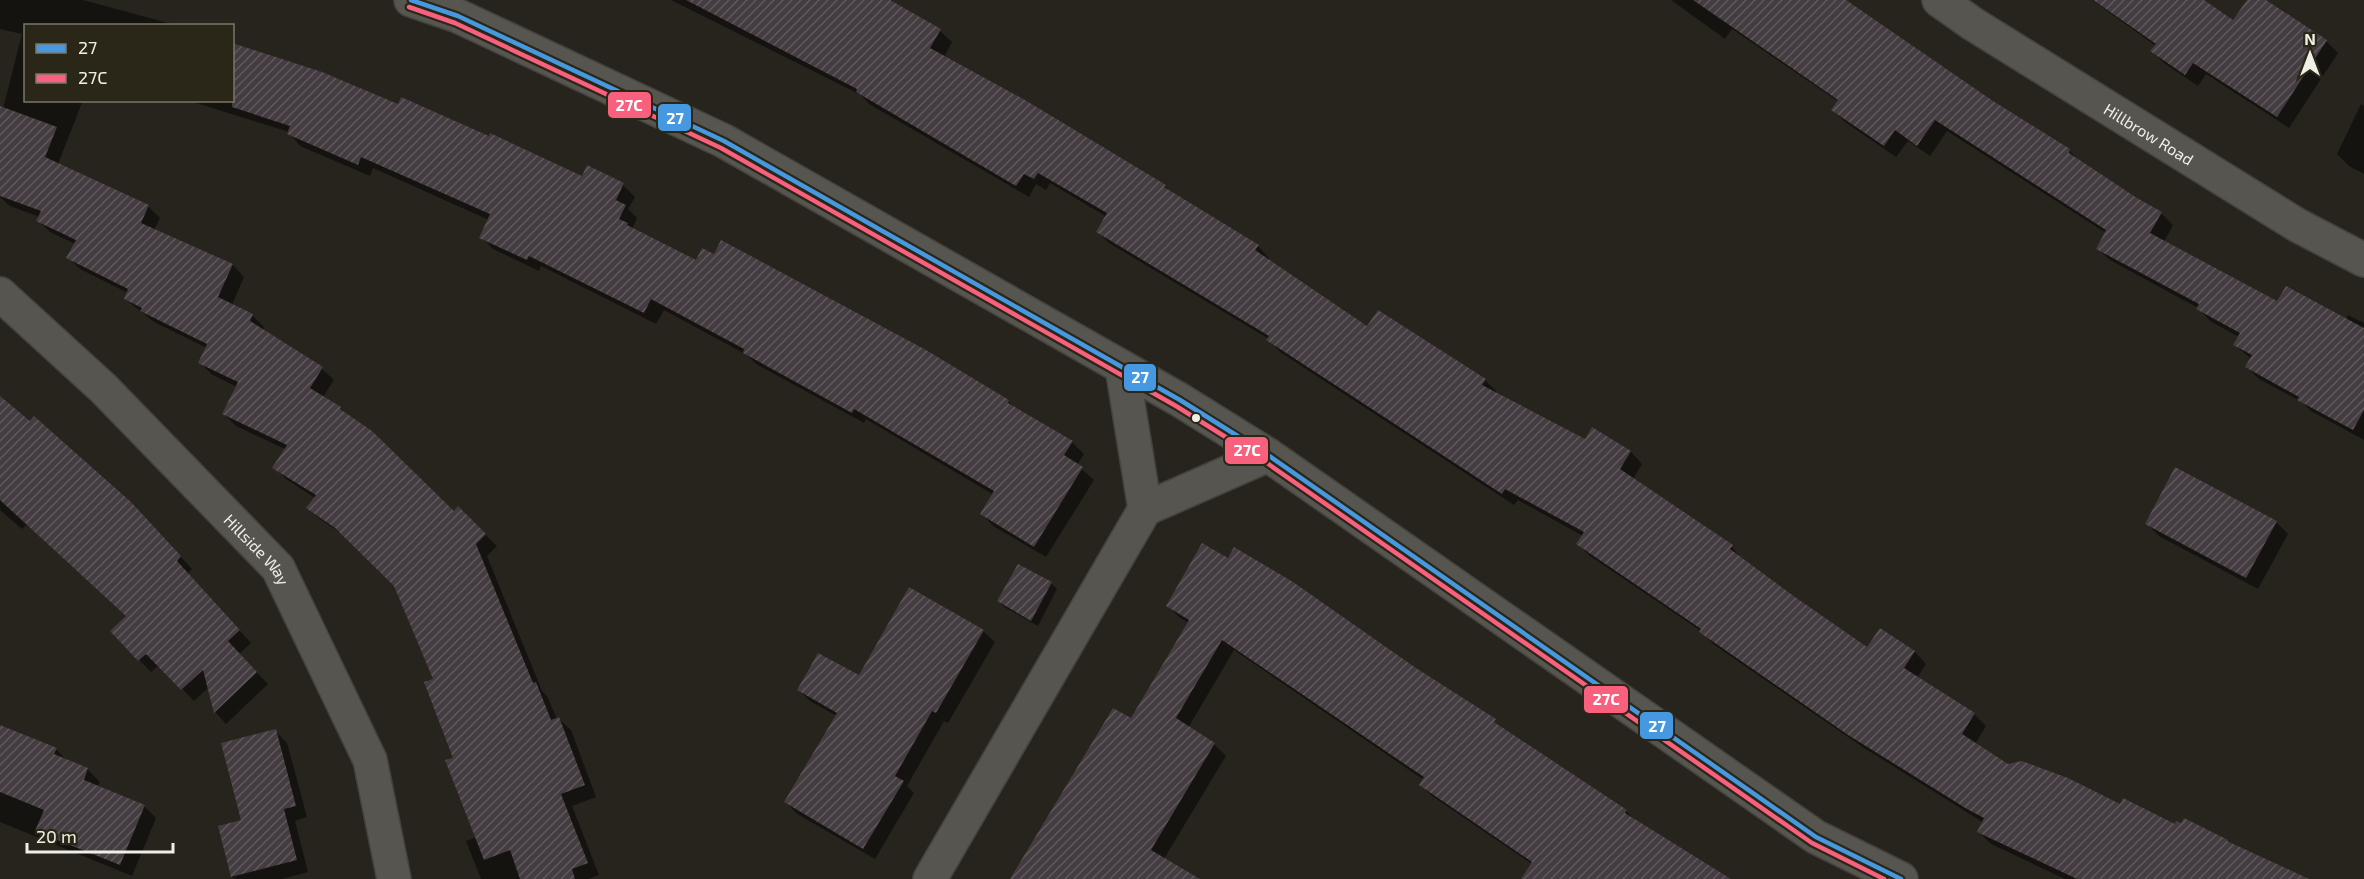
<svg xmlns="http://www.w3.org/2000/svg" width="2364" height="879" font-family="'Exo 2',sans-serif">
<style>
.shadow{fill:#0007}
.building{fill:url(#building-hatch)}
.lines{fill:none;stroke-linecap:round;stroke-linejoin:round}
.minor-casing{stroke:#43423c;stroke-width:36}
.minor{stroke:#56554f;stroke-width:33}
.bus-1-casing{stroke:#2a2719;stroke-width:9}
.bus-2-casing{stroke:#2a2719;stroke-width:9}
.bus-1{stroke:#4699e1;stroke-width:4.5}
.bus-2{stroke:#f8607d;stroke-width:4.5}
.bus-dot{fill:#f0efe5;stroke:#2a2719;stroke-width:2}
.labels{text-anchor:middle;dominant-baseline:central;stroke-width:5;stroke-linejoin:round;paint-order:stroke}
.street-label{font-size:16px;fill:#f0efe5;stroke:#2a2719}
.line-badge{stroke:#2a2719;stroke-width:2}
.badge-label{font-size:16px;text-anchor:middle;font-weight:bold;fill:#fff}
</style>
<defs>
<pattern id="building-hatch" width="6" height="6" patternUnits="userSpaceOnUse" patternTransform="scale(1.5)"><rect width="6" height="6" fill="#443c41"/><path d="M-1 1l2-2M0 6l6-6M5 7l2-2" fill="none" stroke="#5f585c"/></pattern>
</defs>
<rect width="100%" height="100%" fill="#26241d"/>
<g class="shadow">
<path d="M0,0H83L179,26H26V100H83L58,164L148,206L160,218L154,230L233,265L244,277L232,305L252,315L264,327L263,331L322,369L334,380L323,397L340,408L454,513L458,508L497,546L487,556L542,691L547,696L557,719H559L571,730L596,797L572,806L599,875L588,879H481L466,841L477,837L435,680L396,585L349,539L320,519L308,508L315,498L286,479L274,467L285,449L236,426L224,414L237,387L211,374L200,362L207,348L154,322L125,299L128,293L80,269L68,257L75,244L50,232L38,220L40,217L10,206L0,197V107L3,109L22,34L0,29Z"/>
<path d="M671,0H887L940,31L952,42L944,57L1165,186L1172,194L1258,246L1269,258L1268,261L1368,328L1485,380L1497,392L1496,394L1585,441L1593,429L1631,452L1642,464L1633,479L1732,547L1742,560L1868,650L1880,630L1915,652L1926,664L1917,678L1974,714L1986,726L1975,744L2008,766L2175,826L2181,825L2184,820L2284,869L2295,879H2065L1991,844L1979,832L1984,823L1861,746L1713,644L1701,631L1590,556L1578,544L1583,536L1518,500L1514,505L1280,352L1269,339L1109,243L1098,232L1107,217L1050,183L1046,190L1036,184L1029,197L869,104L861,95Z"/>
<path d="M1671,0H1844L1993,102L2069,150L2081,162L2136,200L2161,213L2173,225L2164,242L2278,303L2346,320L2348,315L2364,323V440L2311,411L2302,402L2259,379L2247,367L2251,359L2235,345L2239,337L2210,321L2198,308L2110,260L2098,249L2106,233L1947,131L1930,156L1908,141L1896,157L1845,122L1833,110L1839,102L1732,29L1725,39Z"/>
<path d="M2092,0H2199L2234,22L2249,0H2264L2326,41L2338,53L2289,128L2206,74L2198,86L2164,63L2152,51L2156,46Z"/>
<path d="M187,100L399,106L583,178L623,185L635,197L628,209L637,218L632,229L696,262L1008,401L1017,410L1072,442L1084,454L1077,465L1094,480L1046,557L993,526L982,514L994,495L866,419L864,423L756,364L747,355L664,310L656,324L541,266L539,271L493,249L481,237L489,220L373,168L370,176L300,146L289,132Z"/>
<path d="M2361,104L2364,106V174L2349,166L2337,154Z"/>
<path d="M0,398L143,516L192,569L188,573L251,643L239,654L268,684L226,724L215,712L209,687L194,701L159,665L151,672L139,660L128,616L27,524L22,529L0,510Z"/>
<path d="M2276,522L2288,534L2258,589L2159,536L2147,524Z"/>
<path d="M1018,566L1051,583L1057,589L1038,626L1004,607L998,601Z"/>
<path d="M1168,606L1415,669L1626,811L1638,823L1728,879H1545L1532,864L1432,796L1421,785L1424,780L1234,650L1188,728L1214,744L1226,756L1153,877L1012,879L1131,720L1189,623L1179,617Z"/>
<path d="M983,631L995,642L948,723L944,721L907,786L914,793L875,859L797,814L786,802L837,716L810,701L799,690L859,677Z"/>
<path d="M0,726L56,749L68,762L88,770L100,782L97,787L144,806L156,818L132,876L0,822Z"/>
<path d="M275,731L287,743L307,817L295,821L308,872L282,879H235L232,877L243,821Z"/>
</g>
<g class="building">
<path d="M686,0H890L941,29L930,48L1025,100L1166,185L1164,187L1259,245L1255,250L1367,326L1378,310L1486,379L1482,385L1585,439L1592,427L1631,451L1620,469L1733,545L1730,549L1795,597L1867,647L1880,628L1915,651L1904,668L1975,713L1962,734L2008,764L2022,761L2068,778L2120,804L2123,798L2175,824L2176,821L2181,823L2184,818L2228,840L2227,841L2309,879H2077L1977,832L1984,818L1967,809L1848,735L1699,632L1701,629L1576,544L1584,532L1505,489L1502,494L1266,340L1269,336L1096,232L1107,213L1038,173L1034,179L1024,174L1016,186L856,92L857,89Z"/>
<path d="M1693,0H1846L1993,101L2070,149L2069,153L2137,198L2162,212L2150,233L2277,301L2286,286L2364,328V410L2353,430L2297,400L2299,397L2245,367L2252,355L2233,345L2240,333L2196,309L2199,304L2096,249L2106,230L1935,120L1917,146L1895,130L1884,146L1831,110L1838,100Z"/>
<path d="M2093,0H2204L2233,20L2247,0H2266L2327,40L2277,117L2193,63L2185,75L2150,51L2156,44Z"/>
<path d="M232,43L322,72L398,104L401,97L489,136L490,133L582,176L587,165L624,183L616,200L626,205L619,219L628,223L627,225L696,260L702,248L714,254L721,240L926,350L1009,400L1008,403L1073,441L1064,455L1083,467L1034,547L980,514L994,491L854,409L852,413L743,353L744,349L651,299L644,313L529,256L527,260L479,238L490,214L361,157L358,165L287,134L290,126L232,107Z"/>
<path d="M0,106L57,127L45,157L149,205L141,223L233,264L218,297L253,314L250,321L323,367L310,388L341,407L340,409L372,431L454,511L458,506L486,534L476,544L533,683L536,682L551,720L559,717L585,785L561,794L588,863L572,869L575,879H520L510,850L484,860L445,760L453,758L424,682L433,679L394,586L335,528L306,508L316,495L272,468L287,445L222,414L238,382L198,363L207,344L140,311L142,308L124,299L128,289L66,258L76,240L36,221L41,211L0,196Z"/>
<path d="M0,396L30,421L34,416L131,502L181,556L177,561L240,630L228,641L257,672L214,713L203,670L181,690L146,654L138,661L110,631L126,616L0,500Z"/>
<path d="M2175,467L2277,521L2246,578L2145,524Z"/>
<path d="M1202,543L1228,558L1234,547L1293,582L1416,668L1496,719L1494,722L1627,810L1625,813L1731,879H1521L1532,862L1419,785L1424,777L1406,765L1222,640L1176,718L1215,743L1151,850L1200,879H1010L1113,708L1131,718L1189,620L1166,606Z"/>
<path d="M1018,564L1052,582L1031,621L997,601Z"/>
<path d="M909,587L984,630L936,713L932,711L895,776L904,781L863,849L784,802L837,713L797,690L818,653L859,675Z"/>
<path d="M0,725L57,748L54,754L88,768L84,780L145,805L120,865L35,831L44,810L0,792Z"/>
<path d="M276,729L296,806L284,809L297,860L231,877L218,826L241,820L221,743Z"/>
</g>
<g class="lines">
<g class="minor-casing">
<g id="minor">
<path d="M411,0L458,16L724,141L1180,400L1268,455L1816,837L1901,879"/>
<path id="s1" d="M1939,0L1973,24L2297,225L2364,260"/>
<path id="s2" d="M0,294L103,388L278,568L370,760L394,879"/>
<path d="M1122,367L1145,509"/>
<path d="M930,879L1145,509L1268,455"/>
</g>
</g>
<use href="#minor" class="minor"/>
<g class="bus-1-casing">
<path id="bus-1" d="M411,0L458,16L724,141L1180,400L1268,455L1816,837L1901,879"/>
</g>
<g class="bus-2-casing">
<path id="bus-2" d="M409,7L455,23L721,148L1176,406L1264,461L1812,843L1884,879"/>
</g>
<use href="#bus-1" class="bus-1"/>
<use href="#bus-2" class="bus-2"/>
</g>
<circle class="bus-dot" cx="1196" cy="418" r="5"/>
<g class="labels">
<g class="street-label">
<text stroke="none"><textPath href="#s1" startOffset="249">Hillbrow Road</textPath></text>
<text stroke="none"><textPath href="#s2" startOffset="363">Hillside Way</textPath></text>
</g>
</g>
<g class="line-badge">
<rect x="607" y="91" width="45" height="28" rx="6" fill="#f8607d"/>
<rect x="657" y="103" width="35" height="29" rx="6" fill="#4699e1"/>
<rect x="1123" y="363" width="34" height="29" rx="6" fill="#4699e1"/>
<rect x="1224" y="436" width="45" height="29" rx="6" fill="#f8607d"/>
<rect x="1583" y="685" width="46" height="29" rx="6" fill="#f8607d"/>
<rect x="1639" y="711" width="35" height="29" rx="6" fill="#4699e1"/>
</g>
<g class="badge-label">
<text x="629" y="111">27C</text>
<text x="675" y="124">27</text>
<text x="1140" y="383">27</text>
<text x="1247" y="456">27C</text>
<text x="1606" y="705">27C</text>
<text x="1657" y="732">27</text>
</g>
<rect x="24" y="24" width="210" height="78" fill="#2a2719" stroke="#79776b" stroke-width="1.5"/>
<rect x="36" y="44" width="30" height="9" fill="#4699e1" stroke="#79776b" stroke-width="1.5"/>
<text x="78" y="54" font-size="18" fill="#f0efe5">27</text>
<rect x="36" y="74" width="30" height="9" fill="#f8607d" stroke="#79776b" stroke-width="1.5"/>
<text x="78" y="84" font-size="18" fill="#f0efe5">27C</text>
<g transform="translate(2310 54)" stroke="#2a2719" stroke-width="4.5" paint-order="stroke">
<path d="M0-4.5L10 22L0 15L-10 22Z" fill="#f0efe5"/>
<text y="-9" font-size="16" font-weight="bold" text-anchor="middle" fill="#f0efe5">N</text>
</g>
<path d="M27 843v9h146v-9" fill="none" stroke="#f0efe5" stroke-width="3"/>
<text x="36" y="843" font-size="18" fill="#f0efe5" stroke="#2a2719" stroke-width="4.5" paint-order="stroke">20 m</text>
</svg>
